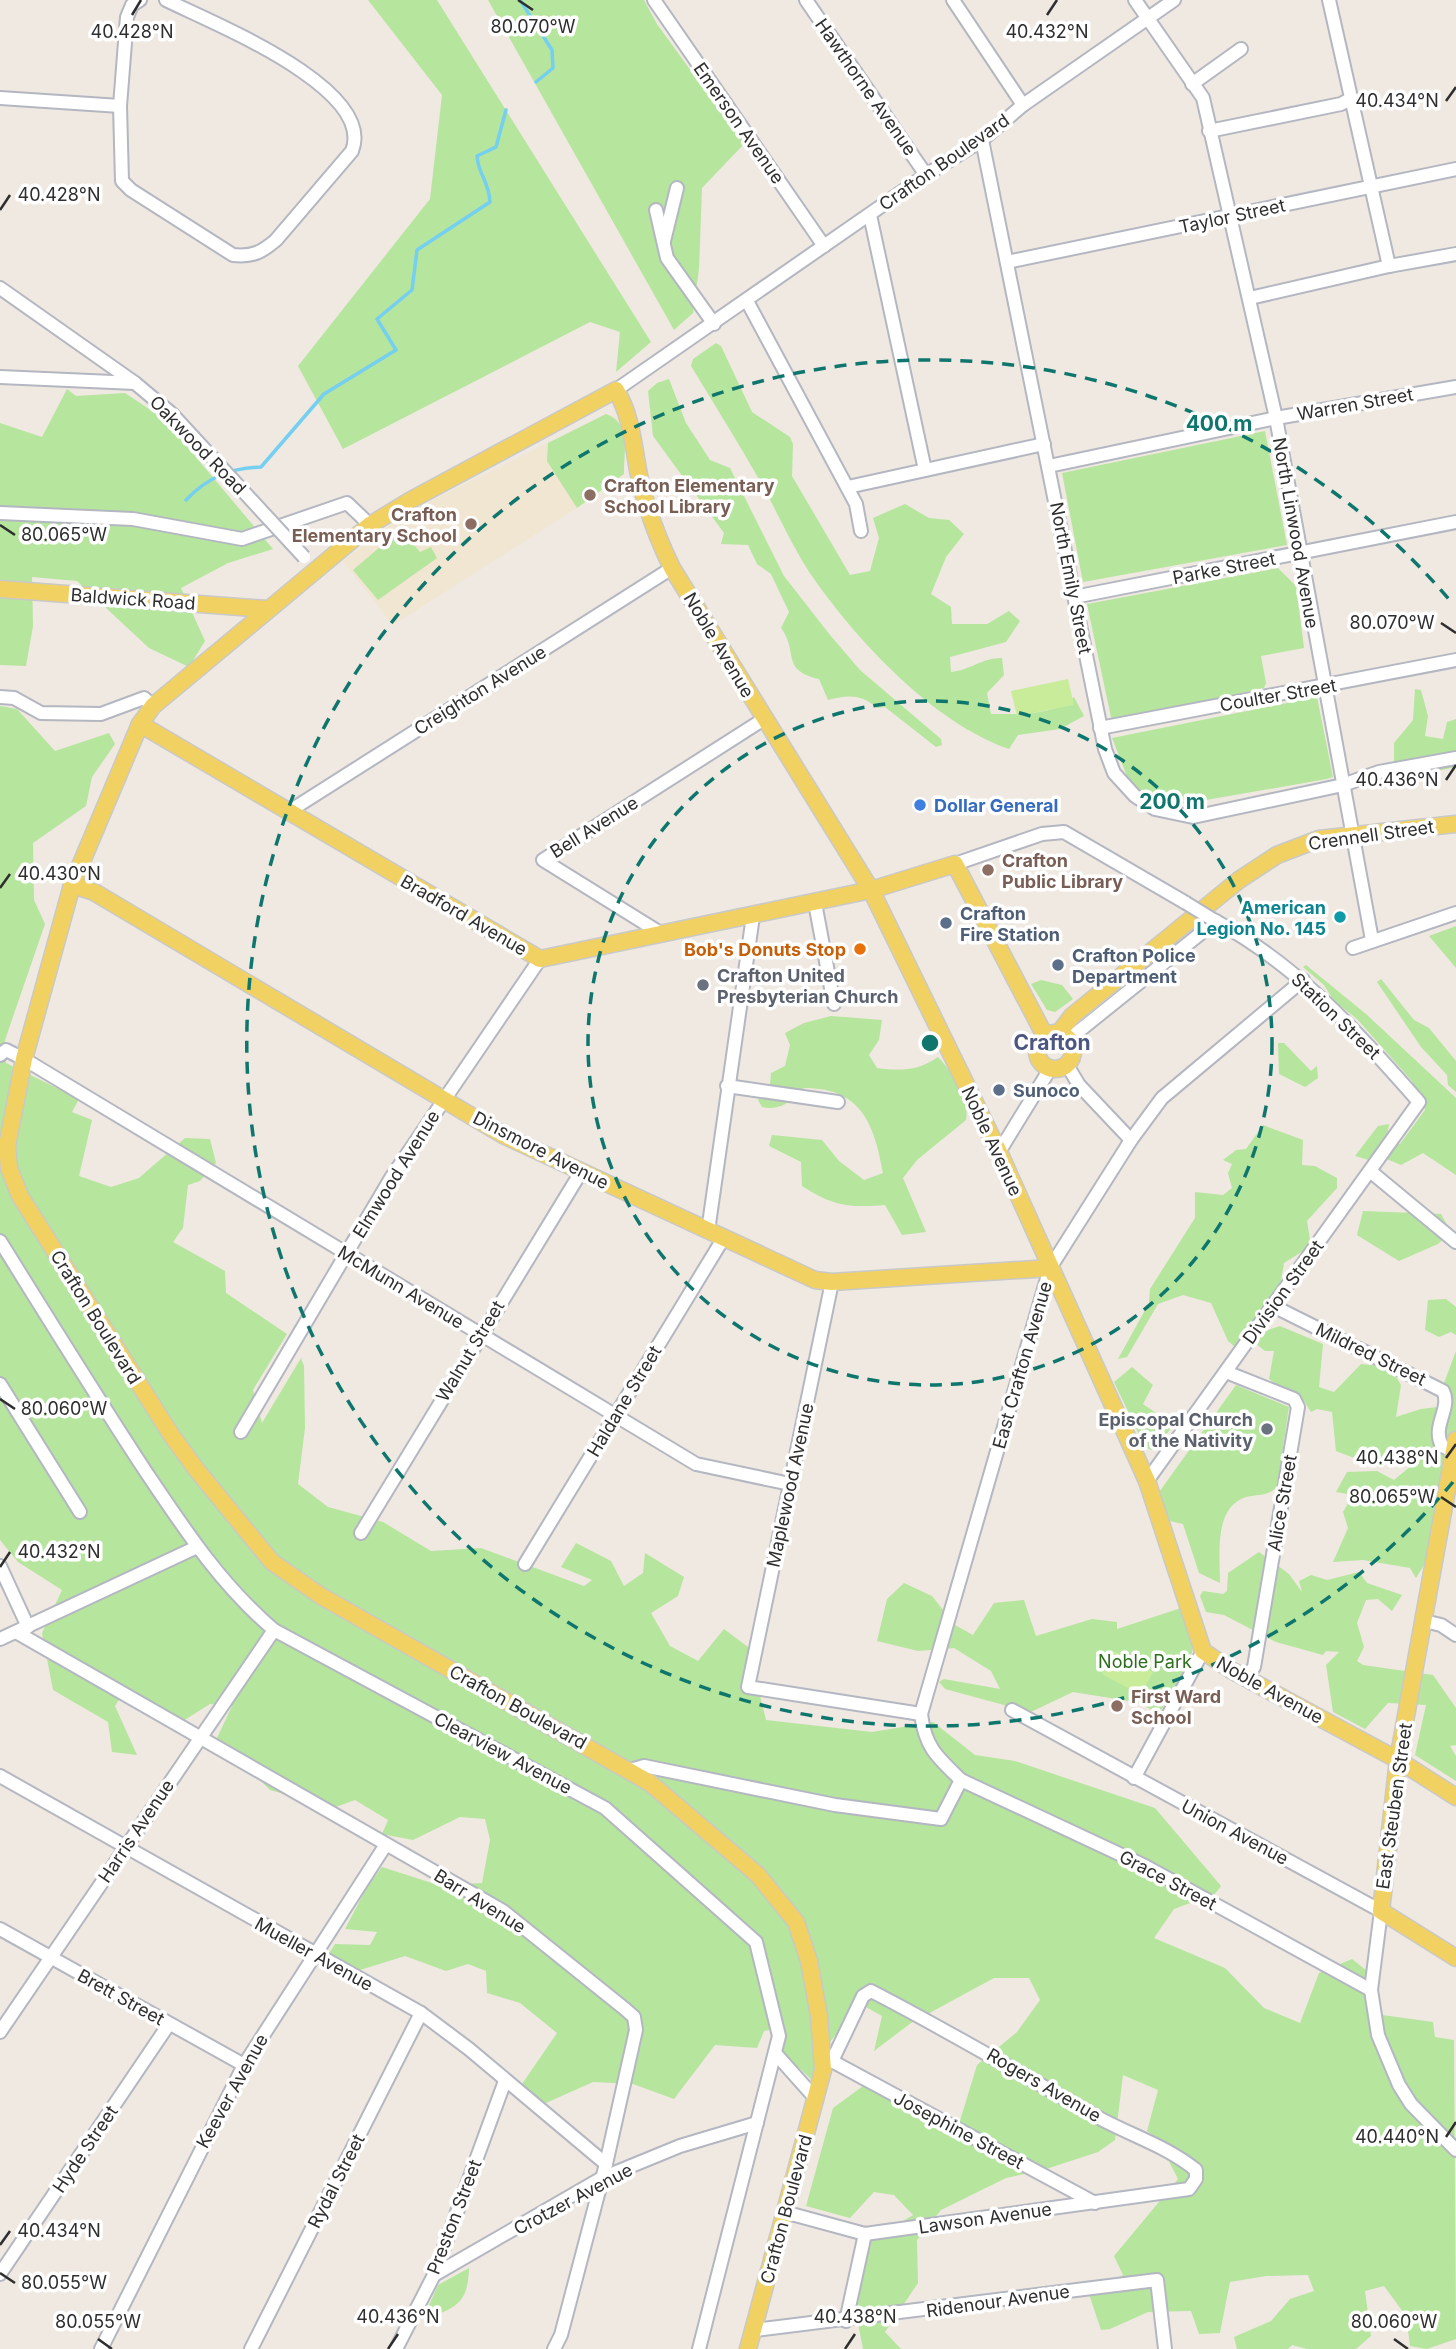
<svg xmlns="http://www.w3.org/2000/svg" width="1456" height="2349" font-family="Inter,sans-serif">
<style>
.education{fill:#f0e6d1}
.green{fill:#b6e59e}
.pitch{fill:#c9ec9a}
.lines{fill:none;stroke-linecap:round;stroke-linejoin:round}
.stream{stroke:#75cff0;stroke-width:3.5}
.minor-casing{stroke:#b4b7c1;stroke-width:16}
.major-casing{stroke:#c9c9c9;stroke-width:19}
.minor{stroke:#fff;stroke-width:12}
.major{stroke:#f2d163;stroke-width:16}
.minor-bridge-casing{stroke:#b4b7c1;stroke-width:16;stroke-linecap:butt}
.minor-bridge{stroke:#fff;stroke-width:12}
.ticks{fill:none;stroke:#2e2e2e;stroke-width:2.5}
.ring{fill:none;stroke:#0f766e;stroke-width:3.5;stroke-dasharray:12 9}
.education-dot{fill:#8d6e63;stroke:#fff;stroke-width:2.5}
.shop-dot{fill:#3f7fe0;stroke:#fff;stroke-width:2.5}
.culture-dot{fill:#0f9aa8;stroke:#fff;stroke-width:2.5}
.service-dot{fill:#5c6f8a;stroke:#fff;stroke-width:2.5}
.food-dot{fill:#e8710a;stroke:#fff;stroke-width:2.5}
.worship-dot{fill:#6b7280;stroke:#fff;stroke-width:2.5}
.labels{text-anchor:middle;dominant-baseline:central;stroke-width:7;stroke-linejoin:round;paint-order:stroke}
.street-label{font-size:18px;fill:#2e2e2e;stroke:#fff}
.education-label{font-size:18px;font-weight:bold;fill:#785e54;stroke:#fff;text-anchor:start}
.shop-label{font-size:18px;font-weight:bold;fill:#366cbe;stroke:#fff;text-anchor:start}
.culture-label{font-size:18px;font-weight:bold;fill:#0d838f;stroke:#fff;text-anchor:end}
.service-label{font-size:18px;font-weight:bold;fill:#4e5e75;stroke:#fff;text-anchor:start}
.food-label{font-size:18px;font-weight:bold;fill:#c56008;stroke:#fff;text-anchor:end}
.worship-label{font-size:18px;font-weight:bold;fill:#5b616d;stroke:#fff;text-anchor:start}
.park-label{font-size:18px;fill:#2c6e1b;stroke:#fff}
.quarter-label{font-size:21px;font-weight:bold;fill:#4d5680;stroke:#fff}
.ticks-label{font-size:18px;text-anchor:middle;fill:#2e2e2e;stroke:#fff;stroke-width:7;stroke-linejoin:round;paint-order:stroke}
.centre{fill:#0f766e;stroke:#fff;stroke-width:3.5}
.ring-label{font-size:21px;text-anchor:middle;font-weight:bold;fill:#0f766e;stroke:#fff;stroke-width:7;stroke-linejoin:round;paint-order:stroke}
</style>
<rect width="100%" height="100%" fill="#efe9e1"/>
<path class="education" d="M606,414L618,418L624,474L577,508L393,625L343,561L403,515Z"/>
<g class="green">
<path d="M368,0H437L651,342L616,372L620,332L590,322L343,449L298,366L430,199L442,95Z"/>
<path d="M488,0H644L657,24L744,144L702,188L699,269L693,313L674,330Z"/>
<path d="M716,343L721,346L752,412L790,437L793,444L792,476L850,575L870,571L879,538L873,518L905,504L929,518L949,520L964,534L946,557L931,594L951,607L952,624H987L1009,611L1020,621L1006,642L950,657L951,672C971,670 981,658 1002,658L1004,675L987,693L991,714C1017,714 1054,716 1074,697L1084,716L1060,729L1018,735L1009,749C934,723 859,643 814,579C793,549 778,513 760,481C738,442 714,404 691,366L693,359Z"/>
<path d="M669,379L686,423L710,460L730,468L784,576L830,635L860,670L941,739L942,745L936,747L885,707L877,708C861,694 848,695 828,700L819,679C780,670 799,652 781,628L789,612L771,574L757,564L748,545L721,544L724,533L653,436L648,391L657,383Z"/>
<path d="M67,389L76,396L125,393L164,419L273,549L228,563L181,588L205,641L189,667L149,648L77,581L32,577L33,626L26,666L0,665V423L42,437Z"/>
<path d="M606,414C631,423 624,450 624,474L577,508L547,461L548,443Z"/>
<path d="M1265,431L1287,545L1083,582L1062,473Z"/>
<path d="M401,529L420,552L431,547L437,558L378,600L353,570Z"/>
<path d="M1278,568L1296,586L1304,648L1261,656L1266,683L1264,688L1112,722L1087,604Z"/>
<path d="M1415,689L1421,690L1428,716L1425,736L1443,739L1447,722L1456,719V767L1432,772L1425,760L1394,762V743L1413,720Z"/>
<path d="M1317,697L1333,777L1327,779L1183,804L1148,794L1130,784L1112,738Z"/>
<path d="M0,706L17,709L55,751L109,733L115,744L92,777L86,806L33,843L34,900L45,924L5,1040L6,1063L79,1099L72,1112L92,1120L79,1176L111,1187L139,1178L185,1138L210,1139L216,1163L200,1181L188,1185L183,1228L173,1242L225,1271L226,1293L287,1334L253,1390L262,1423L301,1358L304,1366L305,1428L298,1484L328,1507L383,1522L431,1551L481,1548L584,1586L592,1580L561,1567L576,1543L611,1561L624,1586L643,1573L645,1553L684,1577L678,1596L651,1613L670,1646L698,1661L724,1629L748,1647L766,1720L872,1732L933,1722L975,1755L1015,1761L1155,1808L1221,1886L1215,1894L1174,1909L1154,1938L1225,1968L1264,2008L1300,2023L1319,1973L1352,1959L1367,1971L1368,2013L1433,2022L1435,2037L1454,2040L1456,2339L1427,2349L1410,2346L1406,2316L1384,2286L1365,2291L1371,2336L1356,2349H1307L1292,2345L1288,2349H1237L1234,2337L1271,2321L1290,2299L1314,2291L1308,2275L1266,2276L1230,2282L1220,2333L1199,2334L1191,2311L1148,2312L1110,2329L1101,2330L1089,2294L1123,2275L1114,2256L1178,2179L1157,2138L1147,2131L1158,2090L1123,2075L1115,2140L1098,2152L1043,2170L1006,2178L941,2210L917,2240L918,2283L885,2332L901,2349H863L855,2308L868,2242L913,2215L894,2195L874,2192L850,2218L806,2206L833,2108L874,2078L959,2124L977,2065L1017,2032L1040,2000L1029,1978H994L911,2023L874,2051L882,2016L866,2007C840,2028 821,2046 812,2080L787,2057L768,2080L785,2027L764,2031L757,2048L715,2045L674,2099L633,2084L593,2082L546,2103L520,2087L557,2033L520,2003L487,1993L486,1971L468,1964L446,1971L405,1956L360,1970L328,1955L335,1944L370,1945L377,1932L345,1929L367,1887L382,1867L438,1885L482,1883L490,1840L485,1819L460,1817L413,1840L382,1834L388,1820L355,1800L333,1808L270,1790L217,1738L232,1706L210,1704L183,1721L126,1688L115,1706L137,1755L112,1752L108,1722L53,1690L42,1633L62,1590L18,1562L0,1540Z"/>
<path d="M1456,926V968L1429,936Z"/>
<path d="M1306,965L1366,1014L1456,1098V1175L1423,1153L1401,1165L1377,1155L1372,1161L1355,1156L1378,1126L1389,1124L1386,1141L1400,1144L1425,1110L1422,1098L1412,1081L1357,1019L1334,1001L1324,985L1303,967Z"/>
<path d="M1381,979L1414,1020L1429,1028L1456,1061V1092L1448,1085L1447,1075L1421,1047L1377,982Z"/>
<path d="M1041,980L1062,985L1073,999L1055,1012L1047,1010L1031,984Z"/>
<path d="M831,1016L882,1020L879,1040L869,1055L877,1068C900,1071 918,1071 938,1057C953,1073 970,1098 966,1120L917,1160L903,1178L926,1232L902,1235L885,1205C849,1208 833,1206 802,1186L801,1162L769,1146L772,1135L822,1140L839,1161L864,1180L883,1173C874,1123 861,1088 804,1088C791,1101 782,1111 762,1107L758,1100L770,1084L771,1073L785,1066L790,1045L785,1033L804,1023Z"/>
<path d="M1278,1043H1284L1311,1071L1317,1066L1318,1078L1305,1087L1279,1074Z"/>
<path d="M1263,1125L1303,1140L1302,1165L1315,1166L1337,1178V1188L1307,1221L1311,1246L1284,1263L1279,1292L1235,1347L1228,1341L1211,1303L1183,1295L1158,1304L1127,1357L1118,1359L1149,1303L1150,1289L1195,1218V1192L1223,1195L1232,1188L1228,1173L1232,1164L1223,1160L1236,1150L1246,1149Z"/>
<path d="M1363,1211L1441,1214L1451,1232L1438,1244L1399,1261L1357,1235Z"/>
<path d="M1446,1299L1456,1307V1335L1451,1332L1439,1337L1425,1330L1428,1300Z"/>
<path d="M1280,1326L1323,1344L1319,1387L1334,1392L1361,1364L1390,1367L1401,1385L1396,1417L1421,1409L1453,1405L1444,1383L1456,1351V1460L1429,1557L1416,1578L1410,1568L1363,1560L1333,1562L1348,1528L1343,1512L1353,1495L1336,1492L1347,1472L1377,1471L1394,1480L1412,1465L1414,1456L1400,1447L1380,1468L1336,1451L1332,1412L1317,1409L1311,1412L1304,1401L1269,1379L1274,1351H1265L1255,1343L1259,1333Z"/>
<path d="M1132,1367L1153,1385L1143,1404L1173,1425L1157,1448L1151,1450L1145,1447L1114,1382Z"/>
<path d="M1236,1385L1289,1407L1277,1487C1267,1497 1258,1494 1246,1497C1213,1507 1220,1557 1220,1583L1199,1573L1183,1524L1165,1520L1157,1495Z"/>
<path d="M1259,1552L1289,1574L1302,1592L1299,1581L1311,1575L1327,1580L1359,1572L1367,1583L1402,1595L1392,1611L1378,1599L1366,1600L1357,1623L1364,1647L1357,1661L1363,1665L1433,1675L1456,1708V1745L1450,1746L1456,1756V1781L1415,1755L1426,1705L1388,1703L1365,1729L1333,1712L1326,1665L1339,1652L1326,1651L1323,1655L1276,1642L1224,1615L1206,1612L1200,1596L1203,1591L1223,1594L1227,1591L1228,1573Z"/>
<path d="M904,1583L932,1596L955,1625L973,1635L994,1603L1024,1600L1036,1636L1092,1619L1117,1622V1629L1184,1607L1181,1610L1183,1620L1189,1619C1201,1664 1182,1678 1159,1713L1135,1702L1073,1692L1016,1719L1004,1705L945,1689L939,1682L944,1679L1000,1689L991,1671L954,1648L918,1651L877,1641L887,1599Z"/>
<path d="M469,2268C468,2294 463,2305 438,2314L427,2310L438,2285Z"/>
</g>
<g class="pitch">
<path d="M1068,679L1074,705L1017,716L1011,691Z"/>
<path d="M1114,1651L1153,1672L1141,1695L1102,1674Z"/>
</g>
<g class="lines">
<g class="stream">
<path d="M520,0L552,50L553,68L536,82"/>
<path d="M186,500C208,477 230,468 261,467L324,394L396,350L377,319L412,290L417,250L490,202C489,181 478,174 477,156L496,147L506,110"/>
</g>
<g class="minor-casing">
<g id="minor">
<path d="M140,0L132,5L127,17L120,106L122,181L131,190L233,255C253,257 262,252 276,240L352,151C377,88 210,22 166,0"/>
<path d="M654,0L824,246"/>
<path d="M806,0L926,175"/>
<path d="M953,0L1023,105"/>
<path d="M1135,0L1203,98L1276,418L1372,940"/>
<path d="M1329,0L1389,266"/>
<path d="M1192,84L1241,49"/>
<path d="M0,98L120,106"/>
<path d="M1209,131L1341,104L1352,98"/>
<path d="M982,140L1105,749L1114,773L1135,796L1155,809L1193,817L1343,785L1379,772L1456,758"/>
<path d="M656,210L667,258L714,324"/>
<path d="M870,215L925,470"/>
<path d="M664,241L677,188"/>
<path d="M1007,262L1456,169"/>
<path d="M0,288L135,383L172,414"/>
<path d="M1250,298L1389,266L1456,254"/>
<path d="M747,301L856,504L861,531"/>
<path d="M0,377L135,383"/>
<path d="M616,390L926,175L982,140L1023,105L1174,0"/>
<path d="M1049,466L1276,418L1456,387"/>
<path d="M848,487L1044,444"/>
<path d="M0,513L133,519L242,539L347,503L370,525"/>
<path d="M1074,597L1456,522"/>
<path d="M0,697L14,698L41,713L101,714L144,698L153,706"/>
<path d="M1100,728L1456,660"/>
<path d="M288,812L672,568"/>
<path d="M955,864L1042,834L1064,832L1186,903"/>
<path d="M815,903L834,1004"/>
<path d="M662,934L543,860L764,719"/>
<path d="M1353,948L1456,913"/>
<path d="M1069,1039L1216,921"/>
<path d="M0,1055L6,1050L24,1059L696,1464L790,1484"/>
<path d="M1067,1065L1079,1085L1131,1140"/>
<path d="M727,1086L838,1102"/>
<path d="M999,1152L1050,1069"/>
<path d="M1370,1171L1456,1242"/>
<path d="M708,1231L753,916"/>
<path d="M0,1241C48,1318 96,1396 146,1472C185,1530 221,1585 274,1630L605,1808L756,1942L779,2036L699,2349"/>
<path d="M832,1282L748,1687L921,1714"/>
<path d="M1273,1306L1443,1391C1452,1408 1431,1426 1442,1446L1453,1451"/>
<path d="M1226,1372L1294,1399L1298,1407L1254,1667L1246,1678"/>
<path d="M0,1384L80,1512"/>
<path d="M241,1432L391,1178L540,959"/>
<path d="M1147,1481L1419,1102C1358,1032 1295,963 1212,919"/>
<path d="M361,1533L581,1172"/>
<path d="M525,1564L723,1239"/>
<path d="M0,1566L28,1627"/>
<path d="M1424,1621L1441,1625L1456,1635"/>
<path d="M16,1632L503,1911L625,2009L634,2017L636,2030L606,2164L561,2335L554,2349"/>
<path d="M0,1639L197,1547"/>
<path d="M1012,1710L1381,1911L1371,1990L1378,2035L1399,2085L1411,2104L1456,2150"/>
<path d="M630,1770L644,1766L835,1805L941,1819L961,1780C937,1757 925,1747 921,1714L1050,1268L1131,1140L1162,1098L1303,980"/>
<path d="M0,1776L421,2013L469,2049L606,2164"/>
<path d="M1134,1778L1203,1651"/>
<path d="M961,1780L1145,1866L1371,1990"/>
<path d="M0,1929L244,2065"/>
<path d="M0,2032L274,1630"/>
<path d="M775,2053L816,2099"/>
<path d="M828,2059L1095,2203"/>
<path d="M784,2212L865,2234L1189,2189L1196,2179V2170C1168,2147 1133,2136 1101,2119C1024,2076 949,2031 871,1991L863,1996L832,2061"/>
<path d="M0,2274L169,2024"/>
<path d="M434,2275L602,2178L680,2146L757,2123"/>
<path d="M846,2321L865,2234"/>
<path d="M755,2330L1157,2280L1165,2349"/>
<path d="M101,2349L244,2065L385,1846"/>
<path d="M251,2349L421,2013"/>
<path d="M396,2349L434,2275L505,2081"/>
</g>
</g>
<g class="major-casing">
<g id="major">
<path d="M0,589L267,609"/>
<path d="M140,724L540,959L871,890L955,864L1045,1036"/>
<path d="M72,885L94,892L505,1136L815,1280L832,1282L1050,1268"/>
<circle cx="1055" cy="1051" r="18"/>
<path d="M1059,1033L1072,1016L1239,880L1277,855L1319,839L1456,824"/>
<path d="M1456,1440L1398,1760L1381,1911L1456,1958"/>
<path d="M748,2349L823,2070L819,2016L809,1961L796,1922L758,1875L650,1783L321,1596L272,1562L196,1469L172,1436L20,1196L9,1168L7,1146L24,1059L72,885L140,724L153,706L370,525L411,500L616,390C633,419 633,448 640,480C647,511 658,539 672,568L871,890L999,1152L1147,1481L1203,1651L1231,1670L1398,1760L1456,1797"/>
</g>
</g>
<use href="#minor" class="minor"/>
<use href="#major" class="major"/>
<g class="minor-bridge-casing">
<g id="minor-bridge">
<path d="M172,414L304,557"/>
<path d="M1186,903L1212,919"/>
</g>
</g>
<use href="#minor-bridge" class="minor-bridge"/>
</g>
<path class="ticks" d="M518,0L533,10M132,15L141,0M1047,15L1057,0M1446,101L1456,87M0,210L10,195M0,525L15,535M1441,623L1456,633M1446,780L1456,765M0,888L10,874M0,1399L15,1409M1446,1458L1456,1444M1441,1497L1456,1507M0,1567L10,1552M1446,2137L1456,2122M0,2245L10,2231M0,2273L15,2283M98,2339L112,2349M1394,2339L1408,2349M388,2349L398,2334M845,2349L855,2334"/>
<g class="ring">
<circle cx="930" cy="1043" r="342"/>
<path d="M1453 1482A683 683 0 1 1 1453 604"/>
</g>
<g class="education-dot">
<circle cx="590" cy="495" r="7"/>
<circle cx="471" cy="524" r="7"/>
<circle cx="988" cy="870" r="7"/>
<circle cx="1117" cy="1706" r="7"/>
</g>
<circle class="shop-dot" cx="920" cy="805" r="7"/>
<circle class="culture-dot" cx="1340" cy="917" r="7"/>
<g class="service-dot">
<circle cx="946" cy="923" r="7"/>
<circle cx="1058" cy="965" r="7"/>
<circle cx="999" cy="1090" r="7"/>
</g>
<circle class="food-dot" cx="860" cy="949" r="7"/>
<g class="worship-dot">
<circle cx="703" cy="985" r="7"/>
<circle cx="1267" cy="1429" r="7"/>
</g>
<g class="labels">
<g class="street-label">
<text transform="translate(866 87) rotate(55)">Hawthorne Avenue</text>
<text transform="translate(739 123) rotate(55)">Emerson Avenue</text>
<text transform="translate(944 162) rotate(-35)">Crafton Boulevard</text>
<text transform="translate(1232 216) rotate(-12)">Taylor Street</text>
<text transform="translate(1355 404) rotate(-10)">Warren Street</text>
<text transform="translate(198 445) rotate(46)">Oakwood Road</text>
<text transform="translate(1296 533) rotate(80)">North Linwood Avenue</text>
<text transform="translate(1224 568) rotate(-11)">Parke Street</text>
<text transform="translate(1071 578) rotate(79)">North Emily Street</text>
<text transform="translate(133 599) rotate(4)">Baldwick Road</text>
<text transform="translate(719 645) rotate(59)">Noble Avenue</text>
<text transform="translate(480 690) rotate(-32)">Creighton Avenue</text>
<text transform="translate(1278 695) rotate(-10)">Coulter Street</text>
<text transform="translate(594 827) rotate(-32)">Bell Avenue</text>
<text transform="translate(1371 835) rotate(-8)">Crennell Street</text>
<text transform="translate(464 915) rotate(30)">Bradford Avenue</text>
<text transform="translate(1336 1016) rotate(44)">Station Street</text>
<text transform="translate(992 1141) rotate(65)">Noble Avenue</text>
<text transform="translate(541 1150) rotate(27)">Dinsmore Avenue</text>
<text transform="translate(396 1174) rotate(-58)">Elmwood Avenue</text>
<text transform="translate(401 1287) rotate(31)">McMunn Avenue</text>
<text transform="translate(1283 1292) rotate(-54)">Division Street</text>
<text transform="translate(96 1317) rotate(58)">Crafton Boulevard</text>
<text transform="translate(470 1351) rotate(-59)">Walnut Street</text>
<text transform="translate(1371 1354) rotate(26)">Mildred Street</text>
<text transform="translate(1022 1365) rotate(-74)">East Crafton Avenue</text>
<text transform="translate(624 1401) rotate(-59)">Haldane Street</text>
<text transform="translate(790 1485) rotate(-78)">Maplewood Avenue</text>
<text transform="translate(1282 1503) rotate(-80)">Alice Street</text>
<text transform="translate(1270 1690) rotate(29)">Noble Avenue</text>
<text transform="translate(518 1707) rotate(29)">Crafton Boulevard</text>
<text transform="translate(503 1753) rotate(28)">Clearview Avenue</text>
<text transform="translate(1394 1806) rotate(-82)">East Steuben Street</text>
<text transform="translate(136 1831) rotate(-56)">Harris Avenue</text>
<text transform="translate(1235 1832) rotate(28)">Union Avenue</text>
<text transform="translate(1168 1880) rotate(28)">Grace Street</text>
<text transform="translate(480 1901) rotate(32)">Barr Avenue</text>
<text transform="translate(314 1954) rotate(29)">Mueller Avenue</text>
<text transform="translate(121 1997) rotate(29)">Brett Street</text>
<text transform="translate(1044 2085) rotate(30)">Rogers Avenue</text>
<text transform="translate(232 2091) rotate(-61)">Keever Avenue</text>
<text transform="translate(959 2130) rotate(28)">Josephine Street</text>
<text transform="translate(85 2149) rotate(-56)">Hyde Street</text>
<text transform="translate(336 2181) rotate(-63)">Rydal Street</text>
<text transform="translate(573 2199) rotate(-28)">Crotzer Avenue</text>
<text transform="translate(786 2209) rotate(-75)">Crafton Boulevard</text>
<text transform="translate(454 2217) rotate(-69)">Preston Street</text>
<text transform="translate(985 2218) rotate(-8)">Lawson Avenue</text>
<text transform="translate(998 2301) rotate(-8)">Ridenour Avenue</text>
</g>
<g class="education-label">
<text x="604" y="485">Crafton Elementary<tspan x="604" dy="21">School Library</tspan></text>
<text x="457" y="514" text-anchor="end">Crafton<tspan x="457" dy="21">Elementary School</tspan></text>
<text x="1002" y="860">Crafton<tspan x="1002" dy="21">Public Library</tspan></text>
<text x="1131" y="1696">First Ward<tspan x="1131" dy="21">School</tspan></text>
</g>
<g class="shop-label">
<text x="934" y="805">Dollar General</text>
</g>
<g class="culture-label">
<text x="1326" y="907">American<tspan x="1326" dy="21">Legion No. 145</tspan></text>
</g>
<g class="service-label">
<text x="960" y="913">Crafton<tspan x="960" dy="21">Fire Station</tspan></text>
<text x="1072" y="955">Crafton Police<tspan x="1072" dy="21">Department</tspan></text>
<text x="1013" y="1090">Sunoco</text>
</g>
<g class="food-label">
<text x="846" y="949">Bob's Donuts Stop</text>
</g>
<g class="worship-label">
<text x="717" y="975">Crafton United<tspan x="717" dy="21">Presbyterian Church</tspan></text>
<text x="1253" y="1419" text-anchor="end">Episcopal Church<tspan x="1253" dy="21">of the Nativity</tspan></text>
</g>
<g class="park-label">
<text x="1145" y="1661">Noble Park</text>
</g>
<g class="quarter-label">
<text x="1052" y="1042">Crafton</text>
</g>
</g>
<g class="ticks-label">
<text x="533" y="33">80.070°W</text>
<text x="132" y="38">40.428°N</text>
<text x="1047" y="38">40.432°N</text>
<text x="1397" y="107">40.434°N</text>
<text x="59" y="201">40.428°N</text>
<text x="64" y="541">80.065°W</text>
<text x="1392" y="629">80.070°W</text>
<text x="1397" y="786">40.436°N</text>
<text x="59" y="880">40.430°N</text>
<text x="64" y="1415">80.060°W</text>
<text x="1397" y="1464">40.438°N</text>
<text x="1392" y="1503">80.065°W</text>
<text x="59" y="1558">40.432°N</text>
<text x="1397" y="2143">40.440°N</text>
<text x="59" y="2237">40.434°N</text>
<text x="64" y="2289">80.055°W</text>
<text x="398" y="2323">40.436°N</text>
<text x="855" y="2323">40.438°N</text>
<text x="98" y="2328">80.055°W</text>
<text x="1394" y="2328">80.060°W</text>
</g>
<circle cx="930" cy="1043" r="10" class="centre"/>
<g class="ring-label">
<text x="1219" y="431">400 m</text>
<text x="1172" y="809">200 m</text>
</g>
</svg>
